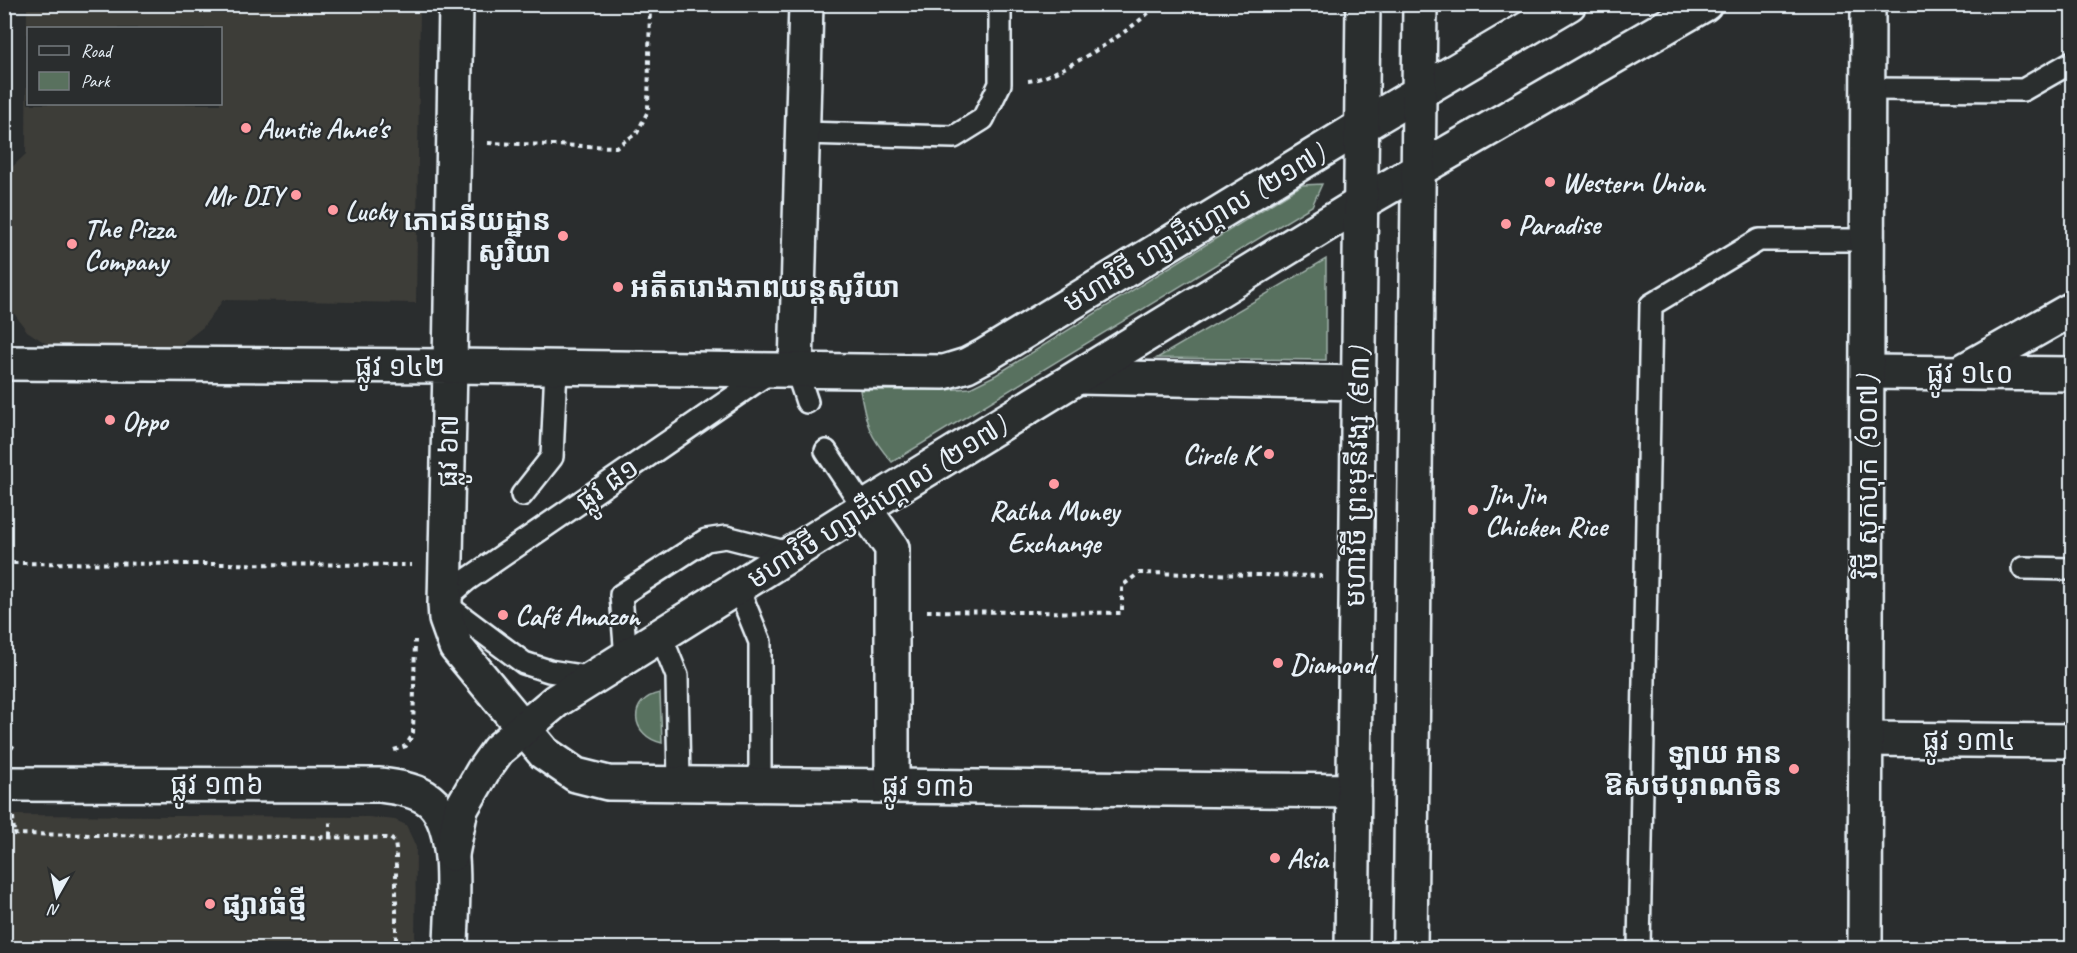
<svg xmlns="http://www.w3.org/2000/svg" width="2077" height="953" font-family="Caveat,'Noto Sans Khmer',sans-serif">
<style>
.built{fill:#3e3d39;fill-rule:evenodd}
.green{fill:#59715e;stroke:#a0b1ab;stroke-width:1.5}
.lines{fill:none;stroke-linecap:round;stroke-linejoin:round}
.lane-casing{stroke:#e8f1f8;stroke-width:26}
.street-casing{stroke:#e8f1f8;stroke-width:38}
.secondary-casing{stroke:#e8f1f8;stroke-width:38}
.primary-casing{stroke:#e8f1f8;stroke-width:38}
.highway-casing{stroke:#e8f1f8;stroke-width:38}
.path{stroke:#e8f1f8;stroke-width:4;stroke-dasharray:4.5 4.5;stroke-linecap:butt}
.lane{stroke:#2a2d2e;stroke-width:21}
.street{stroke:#2a2d2e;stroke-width:33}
.secondary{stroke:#2a2d2e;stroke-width:33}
.primary{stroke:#2a2d2e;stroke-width:33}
.highway{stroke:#2a2d2e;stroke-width:33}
.poi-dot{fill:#ff9aa2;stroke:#2a2d2e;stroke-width:2}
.labels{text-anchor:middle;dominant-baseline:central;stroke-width:4.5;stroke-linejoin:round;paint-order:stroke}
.poi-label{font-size:28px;font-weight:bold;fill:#e8f1f8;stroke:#2a2d2e;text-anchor:start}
.street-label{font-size:28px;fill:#e8f1f8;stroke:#2a2d2e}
</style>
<rect width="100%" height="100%" fill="#2a2d2e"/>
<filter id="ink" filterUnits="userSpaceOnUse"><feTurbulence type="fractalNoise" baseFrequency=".0167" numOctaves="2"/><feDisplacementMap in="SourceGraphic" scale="12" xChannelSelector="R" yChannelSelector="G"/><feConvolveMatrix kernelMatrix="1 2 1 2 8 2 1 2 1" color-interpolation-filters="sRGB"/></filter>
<g filter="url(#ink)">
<g class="built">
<path d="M27,5H420L416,303L223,300L203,327L174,350L62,354L27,331L5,301V180L10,169L26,154ZM28,28H220V104H28Z"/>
<path d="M5,815L369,817L395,820L406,825L416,847L415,948H5Z"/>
</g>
<g class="green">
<path d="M1322,184L1312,206L892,462C869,436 866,424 860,390H943L970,388L996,375L1302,185Z"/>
<path d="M1326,259V360L1157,358Z"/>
<path d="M660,693L662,743C630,736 627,699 660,693Z"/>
</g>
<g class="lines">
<g class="lane-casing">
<g id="lane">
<path d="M1868,89L2023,90L2072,62"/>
<path d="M802,133L954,137L983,119L1000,84V4"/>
<path d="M796,369L807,402"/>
<path d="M826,451L864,508"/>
<path d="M522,495L552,457L556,367"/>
<path d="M2023,568L2072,569"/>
<path d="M738,588L760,642V784"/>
<path d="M661,636L677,676L679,783"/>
<path d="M626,658L621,595L706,540L726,537L793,554"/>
<path d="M594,678L549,671L524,663L445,604L452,593L467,580L773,370"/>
<path d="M1639,948L1651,305L1759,240H1868"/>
</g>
</g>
<g class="street-casing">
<g id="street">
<path d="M4,363L450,366L445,604L446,619L456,647L544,753L576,775L608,783L1354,791"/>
<path d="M796,369L806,4"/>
<path d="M1868,372L2072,374"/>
<path d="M1961,372L2072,309"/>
<path d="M1079,377L1359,383"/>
<path d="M864,508L892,548V786"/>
<path d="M1866,739L2072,741"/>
<path d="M1865,948L1868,4"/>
</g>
</g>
<g class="secondary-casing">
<g id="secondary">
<path d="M456,4L450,366L944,372L967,365L986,355L1362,126"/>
<path d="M4,784L380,785C395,787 411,789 425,797C464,820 451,909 451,948"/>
<path d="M452,854L461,809L483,771L498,750L556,701L864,508L1361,203"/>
</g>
</g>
<g class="primary-casing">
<g id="primary">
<path d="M1362,126L1569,4"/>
<path d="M1361,203L1705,4"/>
</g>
</g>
<g class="highway-casing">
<g id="highway">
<path d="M1352,948L1363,4"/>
<path d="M1410,948L1420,4"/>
</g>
</g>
<g class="path">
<path d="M1028,81C1056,79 1140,26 1157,4"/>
<path d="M488,143L616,147L637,133L648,111L650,4"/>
<path d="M4,563L412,565"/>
<path d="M927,611L1122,613V586L1139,573L1322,576"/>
<path d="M4,741L14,748"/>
<path d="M394,750L406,746L413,734L415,640"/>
<path d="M13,817L14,834"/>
<path d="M4,834L390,838L395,842L396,850V948"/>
<path d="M330,836V819"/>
</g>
<use href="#lane" class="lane"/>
<use href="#street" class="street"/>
<use href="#secondary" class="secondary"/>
<use href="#primary" class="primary"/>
<use href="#highway" class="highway"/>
</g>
</g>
<g class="poi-dot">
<circle cx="246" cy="128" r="6"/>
<circle cx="1550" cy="182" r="6"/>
<circle cx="296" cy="195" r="6"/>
<circle cx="333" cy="210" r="6"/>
<circle cx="1506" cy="224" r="6"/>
<circle cx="563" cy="236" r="6"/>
<circle cx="72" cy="244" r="6"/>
<circle cx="618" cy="287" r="6"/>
<circle cx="110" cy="420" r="6"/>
<circle cx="1269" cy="454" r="6"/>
<circle cx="1054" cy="484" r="6"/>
<circle cx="1473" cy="510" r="6"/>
<circle cx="503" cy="615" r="6"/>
<circle cx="1278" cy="663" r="6"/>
<circle cx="1794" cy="769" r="6"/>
<circle cx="1275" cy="858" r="6"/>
<circle cx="210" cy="904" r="6"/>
</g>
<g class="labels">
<g class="poi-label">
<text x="258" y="128">Auntie Anne's</text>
<text x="1562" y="182">Western Union</text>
<text x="284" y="195" text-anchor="end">Mr DIY</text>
<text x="345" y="210">Lucky</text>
<text x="551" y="220" text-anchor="end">ភោជនីយដ្ឋាន<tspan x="551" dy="32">សូរិយា</tspan></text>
<text x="1518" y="224">Paradise</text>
<text x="84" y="228">The Pizza<tspan x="84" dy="32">Company</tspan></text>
<text x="630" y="287">អតីតរោងភាពយន្តសូរីយា</text>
<text x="122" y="420">Oppo</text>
<text x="1257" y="454" text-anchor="end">Circle K</text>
<text x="1485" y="494">Jin Jin<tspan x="1485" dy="32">Chicken Rice</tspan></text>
<text x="1054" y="510" text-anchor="middle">Ratha Money<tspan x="1054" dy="32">Exchange</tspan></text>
<text x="515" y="615">Café Amazon</text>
<text x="1290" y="663">Diamond</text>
<text x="1782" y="753" text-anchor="end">ឡាយ អាន<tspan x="1782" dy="32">ឱសថបុរាណចិន</tspan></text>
<text x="1287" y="858">Asia</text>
<text x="222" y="904">ផ្សារធំថ្មី</text>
</g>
<g class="street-label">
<text transform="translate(1194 228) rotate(-31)">មហាវិថី ហ្សាដឹហ្គោល (២១៧)</text>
<text x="400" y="366">ផ្លូវ ១៤២</text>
<text x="1970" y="373">ផ្លូវ ១៤០</text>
<text transform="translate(448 451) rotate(-89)">ផ្លូវ ៦៧</text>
<text transform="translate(1357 477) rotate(-89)">មហាវិថី ព្រះមុនីវង្ស (៩៣)</text>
<text transform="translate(1867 477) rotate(-90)">វិថី សុកហុក (១០៧)</text>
<text transform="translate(607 484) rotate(-35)">ផ្លូវ ៨១</text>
<text transform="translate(877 502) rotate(-32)">មហាវិថី ហ្សាដឺហ្គោល (២១៧)</text>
<text x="1969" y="740">ផ្លូវ ១៣៤</text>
<text x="217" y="784">ផ្លូវ ១៣៦</text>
<text transform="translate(928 786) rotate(1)">ផ្លូវ ១៣៦</text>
</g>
</g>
<rect width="2077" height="953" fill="none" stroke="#2a2d2e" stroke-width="24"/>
<rect x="12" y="12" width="2053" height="929" fill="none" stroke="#e8f1f8" stroke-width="2" filter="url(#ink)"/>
<rect x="27" y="27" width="195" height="78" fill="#2a2d2e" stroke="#767b7f" stroke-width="1.5"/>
<rect x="39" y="46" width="30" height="9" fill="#2a2d2e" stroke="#767b7f" stroke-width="1.5"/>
<text x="81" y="57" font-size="18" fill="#e8f1f8">Road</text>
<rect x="39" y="72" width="30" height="18" fill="#59715e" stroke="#767b7f" stroke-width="1.5"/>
<text x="81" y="87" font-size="18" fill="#e8f1f8">Park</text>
<g transform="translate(57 896) rotate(189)" stroke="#2a2d2e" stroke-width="4.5" paint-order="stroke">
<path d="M0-4.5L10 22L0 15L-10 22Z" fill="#e8f1f8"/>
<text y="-9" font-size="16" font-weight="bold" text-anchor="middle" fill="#e8f1f8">N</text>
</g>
</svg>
